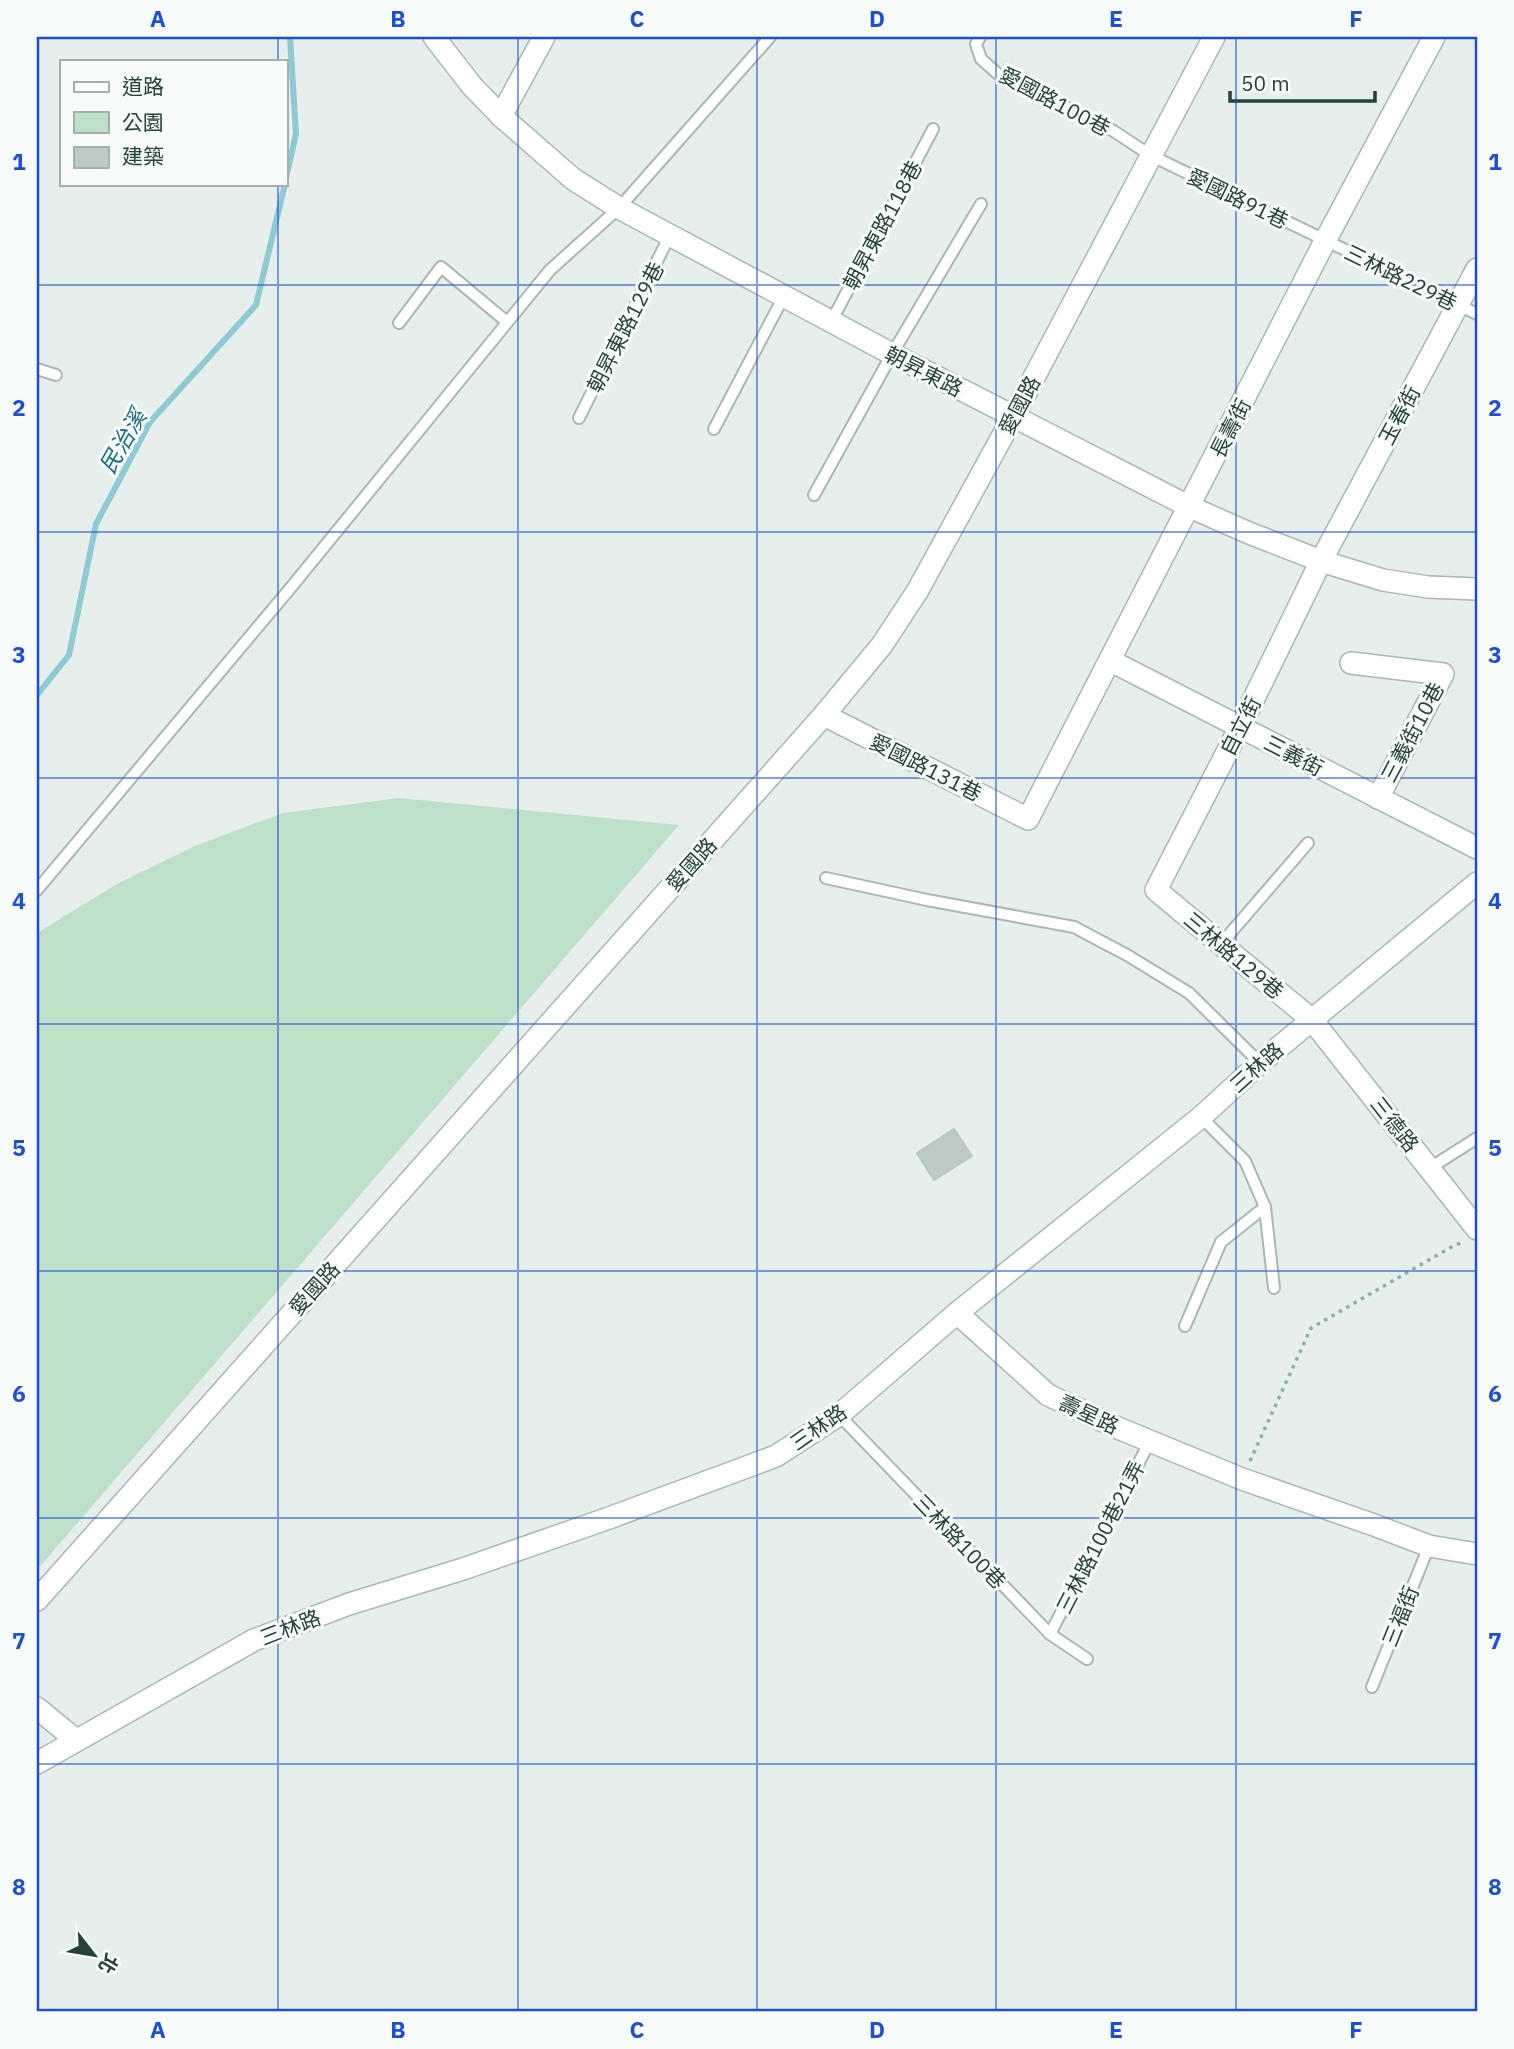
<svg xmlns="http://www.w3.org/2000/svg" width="1514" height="2049" font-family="'IBM Plex Sans','Noto Sans TC',sans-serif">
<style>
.park{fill:#bfe0c8}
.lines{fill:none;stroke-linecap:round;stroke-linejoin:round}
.stream{stroke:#8ec9d4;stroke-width:6}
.building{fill:#bbcac4;stroke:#b8c9c2;stroke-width:2}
.service-casing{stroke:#a8b8b2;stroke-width:14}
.minor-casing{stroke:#a8b8b2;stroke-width:24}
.tertiary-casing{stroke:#a8b8b2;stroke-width:24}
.secondary-casing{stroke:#a4bbb3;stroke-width:24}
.path{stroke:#86b3a5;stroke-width:3.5;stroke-dasharray:3.5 5;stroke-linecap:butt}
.service{stroke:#fff;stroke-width:10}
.minor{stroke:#fff;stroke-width:21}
.tertiary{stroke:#fff;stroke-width:21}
.secondary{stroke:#fff;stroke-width:21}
.grid{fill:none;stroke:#1d4ed8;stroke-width:2;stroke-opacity:0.55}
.labels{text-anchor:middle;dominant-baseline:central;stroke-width:6;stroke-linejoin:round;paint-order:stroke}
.street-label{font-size:21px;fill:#24423a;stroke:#f7fbf9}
.water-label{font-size:23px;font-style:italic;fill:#1c6f80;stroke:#f7fbf9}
.neatline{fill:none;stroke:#1d4ed8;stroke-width:2.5}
.grid-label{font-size:23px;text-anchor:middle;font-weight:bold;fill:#1d4ed8}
</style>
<rect width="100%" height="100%" fill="#e6efeb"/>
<path class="park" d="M399,798L679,825L37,1570V933L117,884L197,845L283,813Z"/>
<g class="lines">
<g class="stream">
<path d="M285,182L296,134L290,37"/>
<path d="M37,695L69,655L96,524L150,422L256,305L285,184"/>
</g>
</g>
<path class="building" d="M954,1129L972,1156L934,1180L917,1153Z"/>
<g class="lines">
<g class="service-casing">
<g id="service">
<path d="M980,37L976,44L981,59L998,74L1112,130L1150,155L1477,314"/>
<path d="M831,322L933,129"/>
<path d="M399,323L441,267L507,322"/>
<path d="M37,369L56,375"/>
<path d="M579,418L670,235"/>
<path d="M714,429L784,296"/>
<path d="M814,495L892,354L981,204"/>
<path d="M826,878L927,900L1074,927L1127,955L1189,993L1260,1063"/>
<path d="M37,890L293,585L550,270L619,208L770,37"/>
<path d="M1221,944L1308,843"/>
<path d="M1201,1117L1245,1161L1265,1207L1274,1288"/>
<path d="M1430,1168L1477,1138"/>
<path d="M1185,1326L1221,1242L1265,1207"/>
<path d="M839,1415L1050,1634L1087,1659"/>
<path d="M1050,1634L1150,1441"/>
<path d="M1372,1687L1429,1546"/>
</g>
</g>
<g class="minor-casing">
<g id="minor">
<path d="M501,116L544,37"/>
<path d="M1477,269L1321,561L1240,727L1156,890L1312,1020L1477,1229"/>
<path d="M1111,661L1477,848"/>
<path d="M1351,663L1443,674L1378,798"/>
<path d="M824,715L1028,819L1325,241L1434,37"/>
<path d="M957,1313L1048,1395L1118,1428L1242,1479L1374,1525L1429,1546L1477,1554"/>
<path d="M37,1600L824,715L882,645L918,590L1013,417L1214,37"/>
<path d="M37,1708L76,1740"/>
</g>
</g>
<g class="tertiary-casing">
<path id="tertiary" d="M434,37L472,86L501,116L573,179L619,208L892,354L1190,507L1249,533L1321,561L1383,580L1428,587L1477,589"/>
</g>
<g class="secondary-casing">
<path id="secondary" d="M37,1763L254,1640L349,1604L463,1569L609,1518L776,1456L839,1415L957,1313L1201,1117L1260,1063L1477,883"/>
</g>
<path class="path" d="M1250,1461L1311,1328L1453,1246L1463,1242"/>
<use href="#service" class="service"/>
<use href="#minor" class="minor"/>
<use href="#tertiary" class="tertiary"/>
<use href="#secondary" class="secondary"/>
</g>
<path class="grid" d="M278,37V61M518,37V2012M757,37V2012M996,37V2012M1236,37V2012M278,184V2012M37,285H1477M37,532H1477M37,778H1477M37,1024H1477M37,1271H1477M37,1518H1477M37,1764H1477"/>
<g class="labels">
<g class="street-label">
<text transform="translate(1055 101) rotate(28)">愛國路100巷</text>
<text transform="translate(1238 198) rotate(26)">愛國路91巷</text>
<text transform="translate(882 225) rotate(-62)">朝昇東路118巷</text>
<text transform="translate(1401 277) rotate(26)">三林路229巷</text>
<text transform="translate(625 327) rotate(-63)">朝昇東路129巷</text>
<text transform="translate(924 371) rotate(27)">朝昇東路</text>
<text transform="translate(1019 405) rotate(-62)">愛國路</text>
<text transform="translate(1399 415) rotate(-62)">玉春街</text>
<text transform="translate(1230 428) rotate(-63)">長壽街</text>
<text transform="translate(1240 726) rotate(-63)">自立街</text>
<text transform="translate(1412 732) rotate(-62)">三義街10巷</text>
<text transform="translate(1294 755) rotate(27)">三義街</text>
<text transform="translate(926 767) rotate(27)">愛國路131巷</text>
<text transform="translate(691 864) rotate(-48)">愛國路</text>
<text transform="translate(1234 955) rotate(40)">三林路129巷</text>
<text transform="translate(1256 1067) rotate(-42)">三林路</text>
<text transform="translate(1395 1124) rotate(52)">三德路</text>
<text transform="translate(314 1288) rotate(-48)">愛國路</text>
<text transform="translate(1089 1414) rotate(25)">壽星路</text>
<text transform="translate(818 1427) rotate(-35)">三林路</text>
<text transform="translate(1100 1537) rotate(-63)">三林路100巷21弄</text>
<text transform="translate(960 1541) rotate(46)">三林路100巷</text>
<text transform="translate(1400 1616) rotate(-68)">三福街</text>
<text transform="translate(290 1627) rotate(-21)">三林路</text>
</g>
<g class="water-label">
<text transform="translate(122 441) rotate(-60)">民治溪</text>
</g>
</g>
<rect width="1514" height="2049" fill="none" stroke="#f7fbf9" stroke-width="77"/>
<rect x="60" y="60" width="228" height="126" fill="#f7fbf9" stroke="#a3b1ad" stroke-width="2"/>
<rect x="74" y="82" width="35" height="10" fill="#ffffff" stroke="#a3b1ad" stroke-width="2"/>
<text x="122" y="94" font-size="21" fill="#24423a">道路</text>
<rect x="74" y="112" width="35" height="21" fill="#bfe0c8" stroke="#a3b1ad" stroke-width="2"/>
<text x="122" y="130" font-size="21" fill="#24423a">公園</text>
<rect x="74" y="147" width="35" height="21" fill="#bbcac4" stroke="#a3b1ad" stroke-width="2"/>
<text x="122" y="164" font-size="21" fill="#24423a">建築</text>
<g transform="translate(94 1955) rotate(121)" stroke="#f7fbf9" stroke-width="5" paint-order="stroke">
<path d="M0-5L12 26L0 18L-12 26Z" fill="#24423a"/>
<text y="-10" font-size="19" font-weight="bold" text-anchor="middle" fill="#24423a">北</text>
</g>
<path d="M1230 91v10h145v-10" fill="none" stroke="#24423a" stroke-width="3.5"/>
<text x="1241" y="91" font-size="21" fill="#24423a" stroke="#f7fbf9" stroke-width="5" paint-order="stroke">50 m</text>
<rect x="38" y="38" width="1438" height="1972" class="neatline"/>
<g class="grid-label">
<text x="158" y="27">A</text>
<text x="398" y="27">B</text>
<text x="637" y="27">C</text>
<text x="877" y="27">D</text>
<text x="1116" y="27">E</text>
<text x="1356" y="27">F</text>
<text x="19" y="170">1</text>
<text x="1495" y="170">1</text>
<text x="19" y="416">2</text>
<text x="1495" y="416">2</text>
<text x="19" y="663">3</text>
<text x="1495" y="663">3</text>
<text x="19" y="909">4</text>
<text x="1495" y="909">4</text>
<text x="19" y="1156">5</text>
<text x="1495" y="1156">5</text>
<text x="19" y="1402">6</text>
<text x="1495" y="1402">6</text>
<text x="19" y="1649">7</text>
<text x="1495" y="1649">7</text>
<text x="19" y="1895">8</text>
<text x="1495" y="1895">8</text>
<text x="158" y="2038">A</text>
<text x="398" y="2038">B</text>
<text x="637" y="2038">C</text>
<text x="877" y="2038">D</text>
<text x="1116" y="2038">E</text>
<text x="1356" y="2038">F</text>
</g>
</svg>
